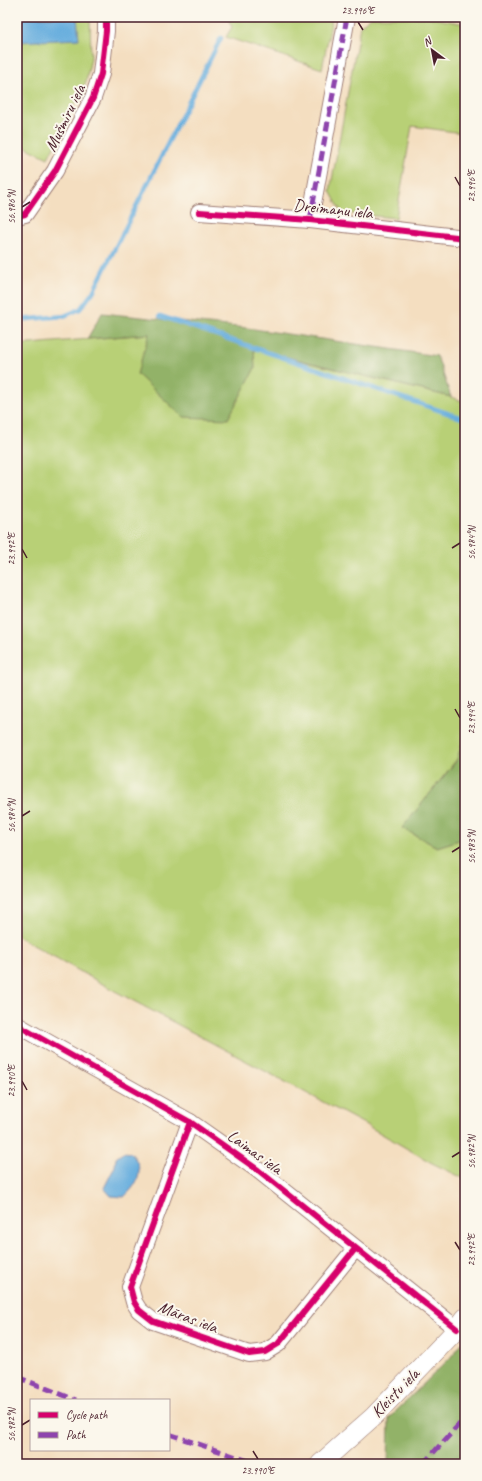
<svg xmlns="http://www.w3.org/2000/svg" width="482" height="1481" font-family="Caveat,sans-serif">
<style>
.green{fill:#b8d076;stroke:#817850}
.forest{fill:#92b267;stroke:#6e6849}
.water{fill:#68aede;stroke:#596684}
.lines{fill:none;stroke-linecap:round;stroke-linejoin:round}
.stream{stroke:#68aede;stroke-width:4.5}
.minor-casing{stroke:#9f7e76;stroke-width:18}
.tertiary-casing{stroke:#9f7e76;stroke-width:20}
.minor{stroke:#fff;stroke-width:16}
.tertiary{stroke:#fff;stroke-width:19}
.quiet{stroke:#8e44ad;stroke-width:5;stroke-dasharray:10 5;stroke-linecap:butt}
.cycleway-casing{stroke:#fbf7ec;stroke-width:8}
.cycleway{stroke:#d6006c;stroke-width:6}
.ticks{fill:none;stroke:#4a1f2b;stroke-width:1.5}
.labels{text-anchor:middle;dominant-baseline:central;stroke-width:4;stroke-linejoin:round;paint-order:stroke}
.street-label{font-size:17px;fill:#4a1f2b;stroke:#fbf7ec}
.neatline{fill:none;stroke:#4a1f2b;stroke-width:1.5}
.ticks-label{font-size:10px;text-anchor:middle;fill:#4a1f2b}
</style>
<rect width="100%" height="100%" fill="#fbf7ec"/>
<filter id="ink" filterUnits="userSpaceOnUse"><feTurbulence type="fractalNoise" baseFrequency=".025" numOctaves="2"/><feDisplacementMap in="SourceGraphic" scale="8" xChannelSelector="R" yChannelSelector="G"/><feConvolveMatrix kernelMatrix="1 2 1 2 8 2 1 2 1" color-interpolation-filters="sRGB"/></filter>
<filter id="wash" filterUnits="userSpaceOnUse"><feTurbulence type="fractalNoise" baseFrequency=".012" numOctaves="4" result="noise"/><feDisplacementMap in="SourceGraphic" scale="16" xChannelSelector="R" yChannelSelector="G"/><feGaussianBlur stdDeviation="0.9" result="paint"/><feColorMatrix in="noise" values="0 0 0 0 0 0 0 0 0 0 0 0 0 0 0 0 0 1.4 0 .05"/><feComposite in="paint" operator="in"/></filter>
<g filter="url(#wash)">
<rect width="100%" height="100%" fill="#f4dec0"/>
<g class="green">
<path d="M17,17H90L91,58L86,82L48,158L17,143Z"/>
<path d="M227,17H331L332,19L322,69L226,37L232,27Z"/>
<path d="M371,17H427L465,24V117L462,133L412,126L396,218L342,213L330,191L360,26Z"/>
<path d="M149,334L253,349L451,397L465,402V734L457,759L403,828L437,847L465,838V1179L432,1163L368,1126L115,991L17,936V345Z"/>
</g>
<g class="forest">
<path d="M102,313L247,328L437,356L451,397L254,349L255,368L228,419L183,417L137,374L149,334L87,339Z"/>
<path d="M465,734V838L437,847L402,828L457,760Z"/>
<path d="M465,1339V1464H388L389,1418L450,1358Z"/>
</g>
<g class="water">
<path d="M17,17H77L79,39L17,42Z"/>
<path d="M124,1152L131,1153C146,1170 138,1184 124,1197L111,1196L104,1188L115,1166L116,1158Z"/>
</g>
<g class="lines">
<g class="stream">
<path d="M160,316L465,419"/>
<path d="M17,320L64,316L80,309L93,292L221,38"/>
</g>
</g>
</g>
<g filter="url(#ink)">
<g class="lines">
<g class="minor-casing">
<g id="minor">
<path d="M199,212L310,220L465,238"/>
<path d="M17,216L25,214L55,171L93,98L101,74L106,31V17"/>
<path d="M310,220L347,17"/>
<path d="M17,1025L190,1122L258,1170L457,1329"/>
<path d="M190,1122L130,1287L134,1302L139,1310L153,1321L249,1354L265,1352L278,1344L355,1249"/>
</g>
</g>
<g class="tertiary-casing">
<path id="tertiary" d="M320,1464L374,1416L457,1329L465,1318"/>
</g>
<use href="#minor" class="minor"/>
<use href="#tertiary" class="tertiary"/>
<g class="quiet">
<path d="M310,220L347,17"/>
<path d="M17,1377L76,1400"/>
<path d="M169,1434L257,1464"/>
<path d="M423,1464L465,1418"/>
</g>
<g class="cycleway-casing">
<g id="cycleway">
<path d="M199,212L310,220L465,238"/>
<path d="M17,216L25,214L55,171L93,98L101,74L106,31V17"/>
<path d="M17,1025L190,1122L258,1170L457,1329"/>
<path d="M190,1122L130,1287L134,1302L139,1310L153,1321L249,1354L265,1352L278,1344L355,1249"/>
</g>
</g>
<use href="#cycleway" class="cycleway"/>
</g>
</g>
<path class="ticks" d="M358,22L363,30M455,177L460,186M22,207L30,202M452,548L460,543M22,549L27,558M455,709L460,718M22,816L30,811M452,852L460,847M22,1081L27,1090M452,1157L460,1152M455,1242L460,1250M22,1425L30,1420M253,1451L258,1459"/>
<g class="labels">
<g class="street-label">
<text transform="translate(65 118) rotate(-64)">Mušmiru iela</text>
<text transform="translate(333 209) rotate(6)">Dreimaņu iela</text>
<text transform="translate(255 1152) rotate(36)">Laimas iela</text>
<text transform="translate(188 1317) rotate(21)">Māras iela</text>
<text transform="translate(395 1393) rotate(-46)">Kleistu iela</text>
</g>
</g>
<rect width="482" height="1481" fill="none" stroke="#fbf7ec" stroke-width="44"/>
<rect x="30" y="1399" width="140" height="52" fill="#fbf7ec" stroke="#b4a19f"/>
<rect x="38" y="1412" width="20" height="6" fill="#d6006c" stroke="#b4a19f"/>
<text x="66" y="1419" font-size="12" fill="#4a1f2b">Cycle path</text>
<rect x="38" y="1432" width="20" height="6" fill="#8e44ad" stroke="#b4a19f"/>
<text x="66" y="1439" font-size="12" fill="#4a1f2b">Path</text>
<g transform="translate(432 50) rotate(328)" stroke="#fbf7ec" stroke-width="3" paint-order="stroke">
<path d="M0-3L7 15L0 10L-7 15Z" fill="#4a1f2b"/>
<text y="-6" font-size="11" font-weight="bold" text-anchor="middle" fill="#4a1f2b">N</text>
</g>
<rect x="22" y="22" width="438" height="1437" class="neatline"/>
<g class="ticks-label">
<text x="358" y="14">23.996°E</text>
<text transform="translate(471 186) rotate(-90)" y="4">23.996°E</text>
<text transform="translate(11 207) rotate(-90)" y="4">56.986°N</text>
<text transform="translate(471 543) rotate(-90)" y="4">56.984°N</text>
<text transform="translate(11 549) rotate(-90)" y="4">23.992°E</text>
<text transform="translate(471 718) rotate(-90)" y="4">23.994°E</text>
<text transform="translate(11 816) rotate(-90)" y="4">56.984°N</text>
<text transform="translate(471 847) rotate(-90)" y="4">56.983°N</text>
<text transform="translate(11 1081) rotate(-90)" y="4">23.990°E</text>
<text transform="translate(471 1152) rotate(-90)" y="4">56.982°N</text>
<text transform="translate(471 1250) rotate(-90)" y="4">23.992°E</text>
<text transform="translate(11 1425) rotate(-90)" y="4">56.982°N</text>
<text x="258" y="1474">23.990°E</text>
</g>
</svg>
